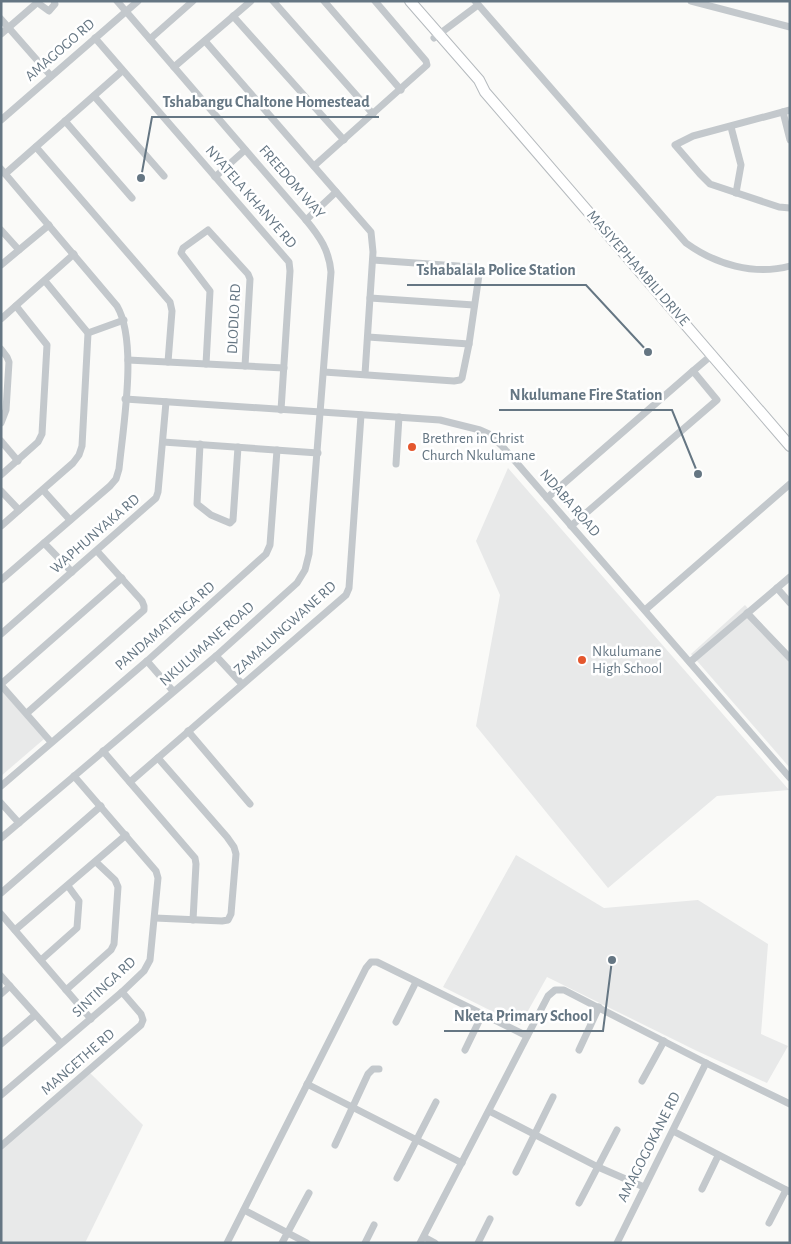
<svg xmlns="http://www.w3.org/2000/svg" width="791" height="1244" font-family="'Alegreya Sans',sans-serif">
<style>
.built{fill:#e8e9e9}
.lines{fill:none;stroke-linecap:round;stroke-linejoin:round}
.primary-casing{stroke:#b5babe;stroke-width:12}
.street{stroke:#c3c8cc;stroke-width:7}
.primary{stroke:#fff;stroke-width:10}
.poi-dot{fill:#e4572e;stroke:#fff;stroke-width:2}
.labels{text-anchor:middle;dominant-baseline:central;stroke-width:5;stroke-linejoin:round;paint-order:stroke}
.street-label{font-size:15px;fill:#657683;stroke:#fff}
.poi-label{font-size:15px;fill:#657683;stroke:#fff;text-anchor:start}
.leader{fill:none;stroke:#657683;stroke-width:2}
.callout-dot{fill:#657683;stroke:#fff;stroke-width:2}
.callout-label{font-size:16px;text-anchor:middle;font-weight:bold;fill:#657683;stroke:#fff;stroke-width:5;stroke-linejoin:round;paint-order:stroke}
</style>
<rect width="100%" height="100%" fill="#fafaf8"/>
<g class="built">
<path d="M508,468L789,790L717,796L608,888L476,726L500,595L476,541Z"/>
<path d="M745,605L790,656V768L691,654Z"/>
<path d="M1,690L44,739L1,776Z"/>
<path d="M516,855L604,908L698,900L768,944L761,1034L788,1046L767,1083L697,1051L547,977L520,1025L443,987Z"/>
<path d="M90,1073L143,1125L85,1243H1V1148Z"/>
</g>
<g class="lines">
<g class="primary-casing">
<path id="primary" d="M410,1L479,80L485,92L790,446"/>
</g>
<g class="street">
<path d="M273,1L373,114"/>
<path d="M324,1L401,90"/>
<path d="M475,1L686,243C715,264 754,276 790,266"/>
<path d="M691,1L790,27"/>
<path d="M38,3L49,11L55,4L54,1"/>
<path d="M233,16L344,140"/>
<path d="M1,19L51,76"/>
<path d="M1,34L39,1"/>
<path d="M95,38L289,262L290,271L281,410"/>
<path d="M434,38L478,5"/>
<path d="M150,39L193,1"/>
<path d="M205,41L371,232L373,252L365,374"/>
<path d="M174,67L251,1"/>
<path d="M94,96L164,176"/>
<path d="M790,110L693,136L675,145L700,174L710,184L779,207L790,208"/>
<path d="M783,112L790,140"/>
<path d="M1,120L138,1"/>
<path d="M65,121L132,198"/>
<path d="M731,127L741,165L736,193"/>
<path d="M36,147L170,302L172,311L168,362"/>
<path d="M314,166L427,65L426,61L375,1"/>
<path d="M1,169L117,306C138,342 123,427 119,469L116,479L110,486L1,580"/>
<path d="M5,174L122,71"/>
<path d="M215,177L245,150"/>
<path d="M306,220L336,192"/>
<path d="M1,230L19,250"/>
<path d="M1,265L49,225"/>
<path d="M370,298L474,305"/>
<path d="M1,319L74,254"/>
<path d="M88,333L124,320"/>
<path d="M368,337L469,344"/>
<path d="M1,349L7,357L9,362L6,410L1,423"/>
<path d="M128,360L284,368"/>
<path d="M206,364L210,291L181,253L183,248L208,230L248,274L250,279L245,366"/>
<path d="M693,371L713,354"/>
<path d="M324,372L454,381L460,380L462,378L469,344L479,275L478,269L472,267L373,260"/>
<path d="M125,399L440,420L480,430L489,434L502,446L790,778"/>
<path d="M1,441L18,461"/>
<path d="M163,442L318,453"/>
<path d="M200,444L197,504L211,515L230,523L233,520L238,447"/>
<path d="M396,464L399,417"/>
<path d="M1,475L38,442L42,434L47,345L16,306"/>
<path d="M43,490L70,520"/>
<path d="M1,491L19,510"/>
<path d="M547,498L693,371L717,400L571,526"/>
<path d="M1,526L73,463L79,455L82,446L88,333L45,281"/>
<path d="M44,543L72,572"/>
<path d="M777,588L790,603"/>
<path d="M645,610L790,484"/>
<path d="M747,613L790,658"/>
<path d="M1,634L156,498L158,492L166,402"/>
<path d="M216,656L242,684"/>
<path d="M147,661L173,691"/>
<path d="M690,662L790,577"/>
<path d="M1,684L122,578"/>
<path d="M1,685L51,742"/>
<path d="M27,713L144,610V606L142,601L97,551"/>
<path d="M188,731L250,804"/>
<path d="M103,751L195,858L196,864L193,920"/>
<path d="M130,782L346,595L349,588L361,415"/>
<path d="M1,786L147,661L266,554L270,545L277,450"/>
<path d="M1,803L19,823"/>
<path d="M1,838L216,656L297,583L305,570L309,554L331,272C329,250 320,237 306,220L117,1"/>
<path d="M1,893L101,806"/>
<path d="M1,914L91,1019"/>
<path d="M155,918L222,921L228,920L231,914L236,854L234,847L227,837L158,758"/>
<path d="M15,930L126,835"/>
<path d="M41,960L77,928L79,901L68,886"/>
<path d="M1,976L61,1043"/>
<path d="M66,990L111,950L114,944L118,887L115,880L96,862"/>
<path d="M1,994L10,986"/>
<path d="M396,1022L416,982"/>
<path d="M1,1044L35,1015"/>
<path d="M465,1050L482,1015"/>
<path d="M579,1050L599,1007"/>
<path d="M642,1081L664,1041"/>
<path d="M307,1084L462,1163"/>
<path d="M1,1095L122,992L144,971L150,960L158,878L156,871L74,776"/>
<path d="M489,1111L598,1167L644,1187"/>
<path d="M673,1131L790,1192"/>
<path d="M335,1145L368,1074L373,1069H379"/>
<path d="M1,1146L141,1025L143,1020L141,1014L122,992"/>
<path d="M516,1172L553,1097"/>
<path d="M397,1178L436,1102"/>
<path d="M702,1189L718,1156"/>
<path d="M579,1203L617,1130"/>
<path d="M244,1210L307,1243"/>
<path d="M769,1223L786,1190"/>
<path d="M424,1237L435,1243"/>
<path d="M227,1243L366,968L371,962H377L527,1036"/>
<path d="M282,1243L309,1193"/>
<path d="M365,1243L374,1225"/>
<path d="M420,1243L548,996L555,990H564L706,1063L790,1104"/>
<path d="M478,1243L490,1219"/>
<path d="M617,1243L706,1063"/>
</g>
<use href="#primary" class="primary"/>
</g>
<g class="poi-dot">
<circle cx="412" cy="447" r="5"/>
<circle cx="582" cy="660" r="5"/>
</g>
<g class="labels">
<g class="street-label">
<text transform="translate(60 50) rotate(-41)">AMAGOGO RD</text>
<text transform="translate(292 182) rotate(49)">FREEDOM WAY</text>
<text transform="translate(251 197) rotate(49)">NYATELA KHANYE RD</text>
<text transform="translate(638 268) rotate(49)">MASIYEPHAMBILI DRIVE</text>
<text transform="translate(234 319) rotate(-87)">DLODLO RD</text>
<text transform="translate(570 503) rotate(49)">NDABA ROAD</text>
<text transform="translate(95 534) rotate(-41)">WAPHUNYAKA RD</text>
<text transform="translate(165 626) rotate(-41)">PANDAMATENGA RD</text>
<text transform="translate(285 628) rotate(-42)">ZAMALUNGWANE RD</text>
<text transform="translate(207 644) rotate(-41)">NKULUMANE ROAD</text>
<text transform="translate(104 987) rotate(-43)">SINTINGA RD</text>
<text transform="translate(78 1062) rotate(-41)">MANGETHE RD</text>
<text transform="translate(649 1147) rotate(-63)">AMAGOGOKANE RD</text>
</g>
<g class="poi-label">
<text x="422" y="438">Brethren in Christ<tspan x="422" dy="17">Church Nkulumane</tspan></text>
<text x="592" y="651">Nkulumane<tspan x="592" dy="17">High School</tspan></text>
</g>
</g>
<path class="leader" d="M141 178L152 117H379M648 352L586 285H407M698 474L672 410H499M612 960L603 1031H444"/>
<g class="callout-dot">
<circle cx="141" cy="178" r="5"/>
<circle cx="648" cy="352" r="5"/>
<circle cx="698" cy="474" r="5"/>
<circle cx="612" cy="960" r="5"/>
</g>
<g class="callout-label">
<text x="266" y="107">Tshabangu Chaltone Homestead</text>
<text x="496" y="275">Tshabalala Police Station</text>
<text x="586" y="400">Nkulumane Fire Station</text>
<text x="523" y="1021">Nketa Primary School</text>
</g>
<rect width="791" height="1244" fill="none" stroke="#657683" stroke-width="5"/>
</svg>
